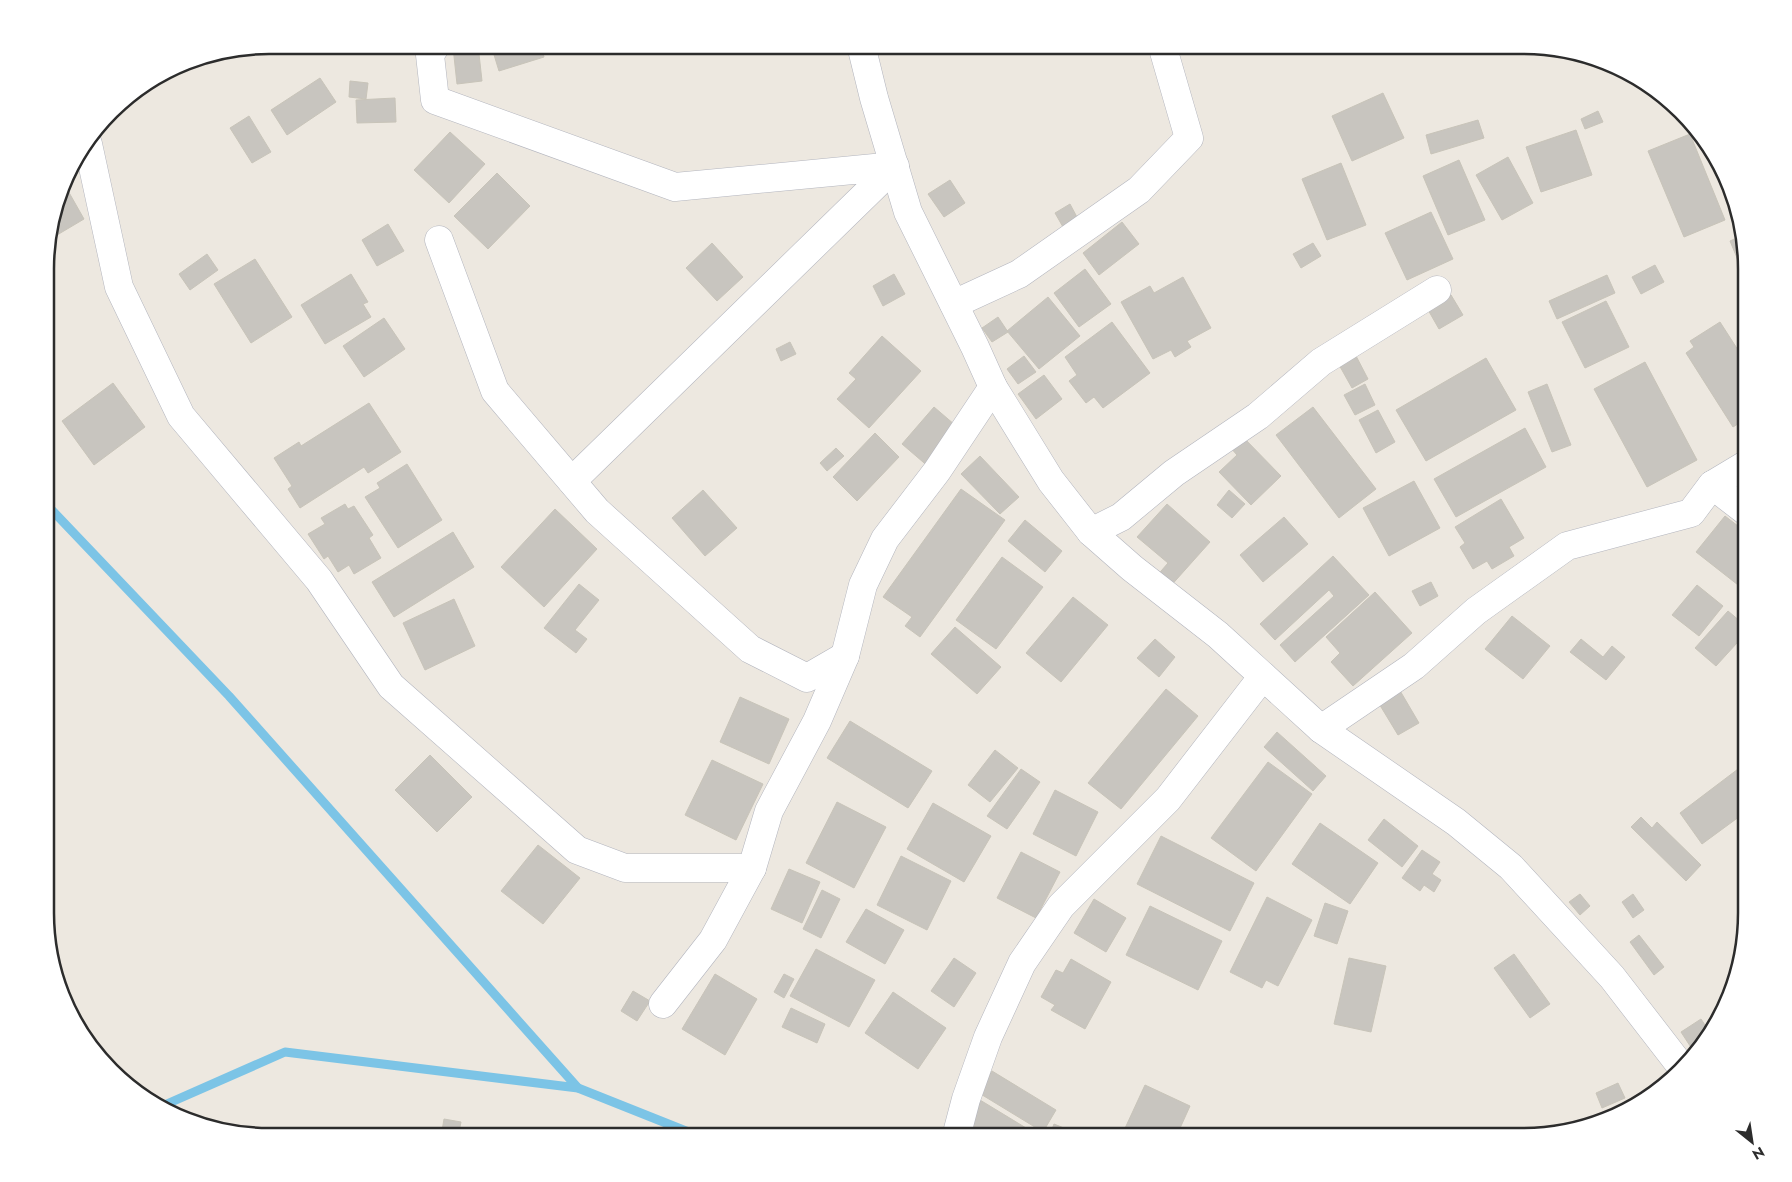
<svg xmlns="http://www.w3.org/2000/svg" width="1792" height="1182" font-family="Jost,sans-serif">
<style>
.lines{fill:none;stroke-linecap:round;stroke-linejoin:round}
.stream{stroke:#7cc4e6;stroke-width:9}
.building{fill:#c8c5bf;stroke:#c8c4b9}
.street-casing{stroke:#b3b5be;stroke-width:29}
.street{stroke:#fff;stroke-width:28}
.rim{fill:none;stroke:#2c2c2c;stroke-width:2.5}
</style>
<rect width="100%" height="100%" fill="#ede8e0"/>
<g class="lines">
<g class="stream">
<path d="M47,505L229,696L578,1088"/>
<path d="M160,1107L285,1052L578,1088L701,1137"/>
</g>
</g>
<g class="building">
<path d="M356,45H409L357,52Z"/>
<path d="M478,45L482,81L457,84L453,47Z"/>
<path d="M491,45H541L544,57L499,71Z"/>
<path d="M320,78L336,102L287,135L271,110Z"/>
<path d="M350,81L368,83L366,99L349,97Z"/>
<path d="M1383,93L1404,138L1352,161L1332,116Z"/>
<path d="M395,98L396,122L357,123L356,100Z"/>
<path d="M1598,111L1603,122L1585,129L1581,119Z"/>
<path d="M249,116L271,152L252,163L230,128Z"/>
<path d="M1478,120L1484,138L1431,154L1426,135Z"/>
<path d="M1576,130L1592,175L1541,192L1526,147Z"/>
<path d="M450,132L485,164L449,203L414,170Z"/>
<path d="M1690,134L1725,220L1684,237L1648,151Z"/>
<path d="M1508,157L1533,203L1502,220L1476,175Z"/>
<path d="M1459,160L1485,220L1448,235L1423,176Z"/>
<path d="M1341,163L1366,225L1327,240L1302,179Z"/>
<path d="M497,173L530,206L488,249L454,216Z"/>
<path d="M950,180L965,203L944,217L928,194Z"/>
<path d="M67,189L84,219L52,238L49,233L61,193Z"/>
<path d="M1070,204L1078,219L1063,227L1055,213Z"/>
<path d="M1431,212L1453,259L1407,280L1385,233Z"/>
<path d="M1122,222L1139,244L1099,275L1083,253Z"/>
<path d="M388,224L404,251L377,266L362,240Z"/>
<path d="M1741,236L1747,254V262L1740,265L1730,241Z"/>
<path d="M712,243L743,277L717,301L686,268Z"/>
<path d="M1313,243L1321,256L1301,268L1293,254Z"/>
<path d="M207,254L218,270L190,290L179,274Z"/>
<path d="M255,259L292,317L251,343L214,284Z"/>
<path d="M1655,265L1664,282L1641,294L1632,277Z"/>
<path d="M1085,269L1111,304L1079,327L1054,293Z"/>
<path d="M351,274L368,302L363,304L371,317L325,344L301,305Z"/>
<path d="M894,274L905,294L883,306L873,286Z"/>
<path d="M1607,275L1615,293L1557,319L1549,301Z"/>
<path d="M1183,277L1211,328L1187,341L1191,347L1175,357L1171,350L1153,359L1121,302L1150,286L1154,293Z"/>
<path d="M1451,295L1463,315L1439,329L1427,308Z"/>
<path d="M1048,297L1080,336L1039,369L1007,331Z"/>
<path d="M1606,301L1629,347L1585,368L1562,322Z"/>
<path d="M998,317L1008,332L992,342L982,328Z"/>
<path d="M384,318L405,349L364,377L343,346Z"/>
<path d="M1112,322L1150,373L1103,408L1094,397L1086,403L1069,381L1077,375L1065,357Z"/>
<path d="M1720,322L1747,364V418L1733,427L1686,353L1694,347L1690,341Z"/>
<path d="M882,336L921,371L869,428L837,399L856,379L849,373Z"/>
<path d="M790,342L796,354L781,361L776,349Z"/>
<path d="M1355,354L1368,379L1352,388L1338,363Z"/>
<path d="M1024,356L1036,372L1018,384L1007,369Z"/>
<path d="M1486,358L1516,410L1426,461L1396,410Z"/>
<path d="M1645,362L1697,460L1647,487L1594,389Z"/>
<path d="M1044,375L1062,399L1036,419L1018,394Z"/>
<path d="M113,383L145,427L94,465L62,421Z"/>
<path d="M1365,384L1375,405L1355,415L1344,395Z"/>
<path d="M1547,384L1571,445L1552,452L1528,392Z"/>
<path d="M369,403L401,452L368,473L364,467L300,508L288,489L292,486L274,458L299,442L301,446Z"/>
<path d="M934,407L962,431L930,468L902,444Z"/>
<path d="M1313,407L1376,489L1339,518L1276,435Z"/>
<path d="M1378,410L1395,442L1376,453L1359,420Z"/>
<path d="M1525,428L1546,467L1456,517L1434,479Z"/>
<path d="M875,433L899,457L857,501L833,477Z"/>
<path d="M1242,436L1281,476L1251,505L1219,472L1237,455L1230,447Z"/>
<path d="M836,448L844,456L827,471L820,463Z"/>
<path d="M980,456L1019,497L1000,514L961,474Z"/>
<path d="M407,464L442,520L398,548L365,497L380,488L377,483Z"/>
<path d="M1414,481L1440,528L1389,556L1363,508Z"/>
<path d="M961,489L1005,520L920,637L905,626L912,617L883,597Z"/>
<path d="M703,490L737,528L705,556L672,518Z"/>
<path d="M1229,490L1245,504L1232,518L1217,505Z"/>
<path d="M1501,499L1524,538L1509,547L1514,556L1492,569L1487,561L1473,569L1460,547L1465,543L1455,527Z"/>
<path d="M345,504L348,509L354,506L373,535L369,538L381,558L354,574L349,565L338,572L328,556L324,559L308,534L325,524L321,518Z"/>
<path d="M1167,504L1210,542L1168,589L1155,578L1168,563L1137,537Z"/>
<path d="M555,509L597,549L544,607L501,567Z"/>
<path d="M1725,516L1747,533V592L1696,552Z"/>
<path d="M1284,517L1308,544L1263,582L1240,555Z"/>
<path d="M1025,520L1062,551L1045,572L1008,541Z"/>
<path d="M453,532L474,567L394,617L372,582Z"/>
<path d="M1333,556L1369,595L1295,662L1280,645L1334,596L1329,590L1275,640L1260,624Z"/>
<path d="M1002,557L1043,587L996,649L956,620Z"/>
<path d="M1431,582L1438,596L1420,606L1412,591Z"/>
<path d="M579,584L599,600L575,630L587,639L576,653L544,628Z"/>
<path d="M1697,585L1723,606L1699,636L1672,615Z"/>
<path d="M1375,592L1412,633L1353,686L1331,662L1340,653L1326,637Z"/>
<path d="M1073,597L1108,625L1061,682L1026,653Z"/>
<path d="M454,599L475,646L425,670L403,623Z"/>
<path d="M1728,611L1747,627V632L1716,666L1695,648Z"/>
<path d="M1512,616L1550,646L1523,679L1485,649Z"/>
<path d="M955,627L1001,667L977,694L931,654Z"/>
<path d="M1155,639L1175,657L1159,677L1137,658Z"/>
<path d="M1581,639L1603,657L1612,646L1625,657L1606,680L1570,652Z"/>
<path d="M1166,689L1198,716L1121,809L1088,783Z"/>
<path d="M1399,689L1419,723L1398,735L1378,702Z"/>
<path d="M740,697L789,719L769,764L720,742Z"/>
<path d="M850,721L932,771L908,808L827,758Z"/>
<path d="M1277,732L1326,776L1313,791L1264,747Z"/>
<path d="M995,750L1018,768L990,802L968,785Z"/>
<path d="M430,755L472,797L437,832L395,790Z"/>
<path d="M712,760L763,784L736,840L685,815Z"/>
<path d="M1268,762L1312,794L1256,871L1211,838Z"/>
<path d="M1746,763L1747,811L1702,844L1680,813Z"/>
<path d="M1021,769L1040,782L1007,829L987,816Z"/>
<path d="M1055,790L1098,812L1076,856L1033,834Z"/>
<path d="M837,802L886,827L854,888L806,863Z"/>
<path d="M933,803L991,836L964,882L907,849Z"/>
<path d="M1641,817L1652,828L1657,822L1701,865L1686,881L1631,827Z"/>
<path d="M1384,819L1418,846L1402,867L1368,840Z"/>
<path d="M1320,823L1378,863L1350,904L1292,864Z"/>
<path d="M1161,836L1254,883L1230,931L1137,884Z"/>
<path d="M538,845L580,878L543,924L501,891Z"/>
<path d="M1422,850L1440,862L1432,874L1441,880L1434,892L1424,885L1420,891L1402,878Z"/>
<path d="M1021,852L1060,872L1036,918L997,898Z"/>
<path d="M901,856L951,881L927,930L877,905Z"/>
<path d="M789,869L820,882L802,923L771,909Z"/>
<path d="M822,890L840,899L821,938L803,929Z"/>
<path d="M1580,894L1590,906L1580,915L1569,902Z"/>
<path d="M1633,894L1644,910L1633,918L1622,902Z"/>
<path d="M1267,897L1312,920L1278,986L1266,980L1262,988L1230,972Z"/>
<path d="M1094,899L1126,918L1106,952L1074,933Z"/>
<path d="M1325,903L1348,911L1337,944L1314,936Z"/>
<path d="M1150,906L1222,941L1198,990L1126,955Z"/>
<path d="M866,909L904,930L885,964L846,942Z"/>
<path d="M1639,935L1664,967L1654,975L1630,942Z"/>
<path d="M816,949L875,980L849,1027L790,996Z"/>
<path d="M1514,954L1550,1004L1530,1018L1494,968Z"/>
<path d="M954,958L976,973L954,1007L931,991Z"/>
<path d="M1349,958L1386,966L1371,1032L1334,1024Z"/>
<path d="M1071,959L1111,982L1085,1029L1051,1010L1055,1005L1041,997L1056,970L1063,973Z"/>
<path d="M715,974L757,999L725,1055L682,1029Z"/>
<path d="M784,974L794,979L784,998L774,992Z"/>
<path d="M633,991L650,1001L637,1021L621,1011Z"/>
<path d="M893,992L946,1028L918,1069L865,1033Z"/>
<path d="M791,1008L825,1024L817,1043L782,1027Z"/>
<path d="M1701,1019L1711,1034L1709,1038L1694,1052L1681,1032Z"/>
<path d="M992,1071L1056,1110L1043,1132L979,1093Z"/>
<path d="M1618,1083L1625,1098L1602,1108L1596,1093Z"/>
<path d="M1145,1085L1190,1106L1176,1137H1121Z"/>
<path d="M980,1100L1031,1131L1027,1137H992L967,1122Z"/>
<path d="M444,1119L461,1122L458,1137H441Z"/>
<path d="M1054,1124L1086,1137H1049Z"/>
<path d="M467,1129L499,1134L498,1137H466Z"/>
</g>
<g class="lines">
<g class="street-casing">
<g id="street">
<path d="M436,45L430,55L435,100L675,187L895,166L572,481"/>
<path d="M861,45L874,98L908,212L975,347L993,387L1051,481L1091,532L1132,568L1218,635L1321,729L1456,822L1511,867L1612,977L1680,1065"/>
<path d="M88,144L119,287L181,416L319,580L391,686L577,850L625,868H752"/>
<path d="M439,240L495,391L597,511L750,649L807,678L845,656"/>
<path d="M954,304L1019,274L1139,190L1189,138L1162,45"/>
<path d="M1712,485L1747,512"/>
<path d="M1091,532L1121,517L1174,473L1258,416L1321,362L1437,290"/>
<path d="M1321,729L1414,666L1476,611L1567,546L1691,513L1712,485L1747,464"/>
<path d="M663,1004L713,940L752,868L769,811L817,721L845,656L863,585L885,539L937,471L993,387"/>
<path d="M956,1137L966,1099L988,1037L1022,963L1061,906L1168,799L1263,676"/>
</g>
</g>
<use href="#street" class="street"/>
</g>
<path d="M0 0H1792V1182H0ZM269 54H1523A215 215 0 0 1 1738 269V913A215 215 0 0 1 1523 1128H269A215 215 0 0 1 54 913V269A215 215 0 0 1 269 54Z" fill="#fff" fill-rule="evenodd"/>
<path class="rim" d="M269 54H1523A215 215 0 0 1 1738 269V913A215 215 0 0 1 1523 1128H269A215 215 0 0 1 54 913V269A215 215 0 0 1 269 54Z"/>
<g transform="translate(1752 1142) rotate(150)" stroke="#ffffff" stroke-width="4" paint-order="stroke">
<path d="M0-4L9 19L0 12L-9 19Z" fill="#2c2c2c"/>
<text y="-8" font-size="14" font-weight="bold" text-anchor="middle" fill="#2c2c2c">N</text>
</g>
</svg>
